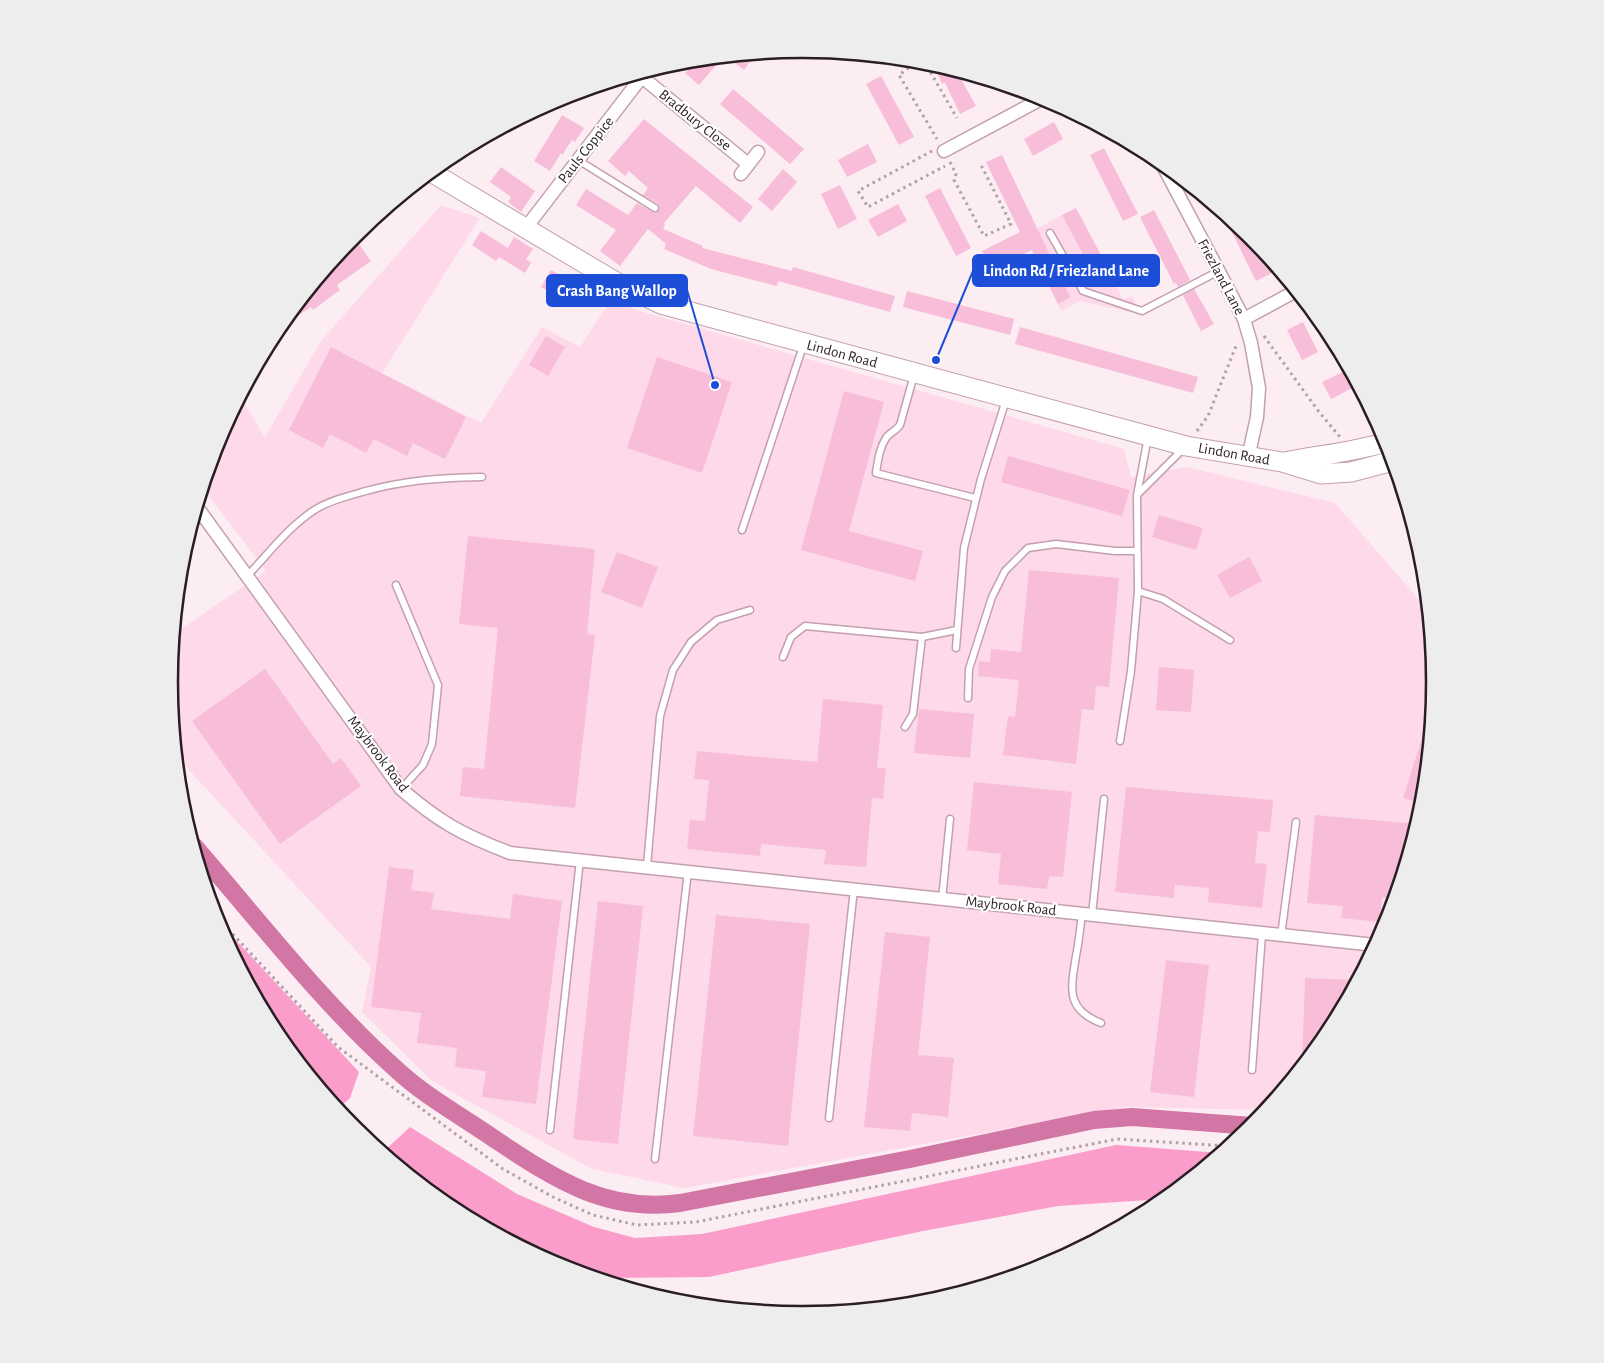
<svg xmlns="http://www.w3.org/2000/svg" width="1604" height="1363" font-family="'Alegreya Sans',sans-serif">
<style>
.built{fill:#fed9ea}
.green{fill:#fa9dcb}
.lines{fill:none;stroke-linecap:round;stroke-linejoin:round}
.canal{stroke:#d277a5;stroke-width:18}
.building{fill:#f8bdd8}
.service-casing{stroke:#c39faf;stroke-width:9}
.minor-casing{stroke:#c39faf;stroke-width:15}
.secondary-casing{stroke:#c39faf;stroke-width:21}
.path{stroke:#afa1a7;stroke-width:3;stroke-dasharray:2.5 4;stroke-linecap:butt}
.service{stroke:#fff;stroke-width:6}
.minor{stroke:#fff;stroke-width:12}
.secondary{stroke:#fff;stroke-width:19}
.labels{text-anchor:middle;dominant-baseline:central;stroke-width:4.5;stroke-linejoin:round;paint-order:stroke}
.street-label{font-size:15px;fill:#2a1d23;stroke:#fff}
.rim{fill:none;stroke:#2a1d23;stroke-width:2.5}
.leader{fill:none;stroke:#1d4ed8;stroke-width:2}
.callout-dot{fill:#1d4ed8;stroke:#fff;stroke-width:2}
.callout{fill:#1d4ed8;stroke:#1d4ed8;stroke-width:2}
.callout-label{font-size:16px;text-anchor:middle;font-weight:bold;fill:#fff}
</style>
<rect width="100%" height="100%" fill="#fcedf3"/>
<g class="built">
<path d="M441,205L480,218L382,373L481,423L542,327L580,347L613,297L636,310L1124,449L1131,477L1187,467L1335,503L1428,610L1435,682L1423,805L1386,924L1328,1033L1265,1110L1126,1107L685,1188L592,1169L432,1081L362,1012L371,967L177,757L169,681L174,634L266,571L203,488L218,439L240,397L265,437L321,341Z"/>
<path d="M1076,208L1123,299L1132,296L1140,314L1080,301L1061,311L1024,235Z"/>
</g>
<g class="green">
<path d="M216,919L359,1072L350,1098L338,1109L276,1033Z"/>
<path d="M410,1127L517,1194L594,1227L635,1238L702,1234L1116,1145L1220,1153L1164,1199L1058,1206L923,1231L709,1277L611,1278L450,1207L383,1152Z"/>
</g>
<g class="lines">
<path class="canal" d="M194,846C260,922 322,1003 397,1070C426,1097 463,1117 496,1140C555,1179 606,1213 680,1203L910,1159L1094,1120L1132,1117L1252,1126"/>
</g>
<g class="building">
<path d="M756,53L744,70L726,56L742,55Z"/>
<path d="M724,56L699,85L685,73L698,59Z"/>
<path d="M933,63L956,70L976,106L960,114L945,83L942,84Z"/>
<path d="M881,76L914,137L899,145L866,84Z"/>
<path d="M733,89L804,149L790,164L720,104Z"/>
<path d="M562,115L584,128L575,142L572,140L562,155L561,153L550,171L534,161Z"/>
<path d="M644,119L753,207L740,223L696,186L664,223L665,225L663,229L703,246L702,248L792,271L793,267L895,296L890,312L778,281L777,286L711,269L664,249L666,244L648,229L620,266L600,251L616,230L576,205L586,189L628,215L637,203L653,212L659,210L658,204L643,195L648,188L629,171L625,176L608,161Z"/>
<path d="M1054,122L1063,139L1033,156L1024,139Z"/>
<path d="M868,144L877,162L847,177L838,160Z"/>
<path d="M1104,148L1138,214L1123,221L1090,155Z"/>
<path d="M1002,155L1070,297L1058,304L1032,250L991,270L982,251L1020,232L986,162Z"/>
<path d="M501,167L535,191L521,212L508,202L511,197L490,182Z"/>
<path d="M783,169L797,182L772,211L758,199Z"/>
<path d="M840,185L857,219L838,229L821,194Z"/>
<path d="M940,188L971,248L956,256L925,196Z"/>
<path d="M898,204L907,221L878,237L868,220Z"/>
<path d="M1076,208L1111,274L1097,280L1062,215Z"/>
<path d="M1154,210L1190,280L1178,287L1176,282L1174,284L1140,217Z"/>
<path d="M1222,212L1250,234L1265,253L1274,272L1256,281Z"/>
<path d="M481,231L508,248L514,237L533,249L526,259L531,263L525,273L499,257L496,261L472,245Z"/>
<path d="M357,241L371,261L337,285L340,290L313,310L311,307L283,325L281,323L325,271L335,263L333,260L338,254Z"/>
<path d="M551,270L570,281L561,298L541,287Z"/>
<path d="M1194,289L1214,324L1201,331L1183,295Z"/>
<path d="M907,291L1014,319L1010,335L903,307Z"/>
<path d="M1303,322L1318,352L1302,360L1287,330Z"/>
<path d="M1020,327L1198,377L1193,393L1015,344Z"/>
<path d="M546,336L565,347L548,376L529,365Z"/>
<path d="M331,347L466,417L445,459L413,443L407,456L374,439L366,453L330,434L323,448L289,430Z"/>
<path d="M657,357L732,382L702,473L627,448Z"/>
<path d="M1349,369L1358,385L1331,399L1322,382Z"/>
<path d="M844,391L884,402L849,531L923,551L915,581L801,550Z"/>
<path d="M1008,456L1130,490L1122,516L1001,482Z"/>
<path d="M1159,515L1203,528L1196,550L1152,537Z"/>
<path d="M468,536L595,549L587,634L595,635L575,808L460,796L463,767L484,769L498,628L459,624Z"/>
<path d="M617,552L658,567L642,608L601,592Z"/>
<path d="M1249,557L1262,581L1230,598L1217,575Z"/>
<path d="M1029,570L1119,578L1109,687L1096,686L1094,710L1082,709L1076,764L1003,755L1008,716L1015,717L1019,680L978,676L979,661L990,662L991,649L1021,652Z"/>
<path d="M1159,667L1194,670L1191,712L1156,710Z"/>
<path d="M265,669L333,764L341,758L361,786L280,844L192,721Z"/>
<path d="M823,699L883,705L877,768H886L883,799L872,798L866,867L824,864L826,850L761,844L760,856L687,849L690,820L705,821L709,780L694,779L697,751L817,762Z"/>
<path d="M919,709L974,714L970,758L914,753Z"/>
<path d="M1424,732L1430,733L1423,804L1403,798Z"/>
<path d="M974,782L1072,792L1063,877L1049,876L1047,889L998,884L1001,854L967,850Z"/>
<path d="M1126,787L1273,800L1270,832L1258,831L1255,863L1267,864L1262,908L1208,902L1209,888L1175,885L1174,898L1115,892Z"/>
<path d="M1315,815L1417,824L1394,899L1382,897L1380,922L1341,918L1343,906L1307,903Z"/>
<path d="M389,867L414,870L411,890L434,893L431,909L510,919L513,894L562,901L536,1104L482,1097L486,1071L455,1067L457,1048L417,1043L421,1013L371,1007Z"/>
<path d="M598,901L643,906L618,1144L573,1139Z"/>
<path d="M716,915L810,924L788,1146L693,1136Z"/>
<path d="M885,932L930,937L918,1055L954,1058L948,1117L912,1113L910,1131L864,1127Z"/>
<path d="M1166,960L1209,965L1194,1097L1150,1092Z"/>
<path d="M1305,978L1352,980L1351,990L1328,1033L1302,1065Z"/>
</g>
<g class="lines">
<g class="service-casing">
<g id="service">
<path d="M578,160L655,208"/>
<path d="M1050,233L1083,291L1142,311L1217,272"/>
<path d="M914,375L900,425C896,431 889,433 886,438C879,449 878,461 876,473L975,498"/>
<path d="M1138,494L1184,448"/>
<path d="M742,530L803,346"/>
<path d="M248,575C269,553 289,526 316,509C330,500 346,497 362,492C405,480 438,478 482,477"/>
<path d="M396,585L438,685L432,744L423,765L401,789"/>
<path d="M1138,591L1163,599L1230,640"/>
<path d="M956,648L964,548L981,479L1006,400"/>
<path d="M783,657L791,637L805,626L922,637L957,630"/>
<path d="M968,698L969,669L992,597L1005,571L1028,548L1056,544L1115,551H1137"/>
<path d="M905,727L913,714L922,637"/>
<path d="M1120,741L1131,671L1138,591L1137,495L1148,437"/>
<path d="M647,866L660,716L673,670L691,642L717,620L750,610"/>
<path d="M942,899L950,819"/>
<path d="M1082,914C1080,928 1079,942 1076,956C1071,988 1065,1009 1101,1023"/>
<path d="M1092,915L1104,799"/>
<path d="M1281,936L1296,822"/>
<path d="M1252,1070L1262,934"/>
<path d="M829,1118L854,889"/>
<path d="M550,1130L580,860"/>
<path d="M655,1159L688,871"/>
</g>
</g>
<g class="minor-casing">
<g id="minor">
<path d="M642,77L748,164"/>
<path d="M944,151L1045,97"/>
<path d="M1161,162L1244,319L1251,343L1259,388L1257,417L1248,458"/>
<path d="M741,174L758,152"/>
<path d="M525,229L647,70"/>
<path d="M1244,319L1296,291"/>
<path d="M197,507L401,789C439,822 463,835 510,853L1375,945"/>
</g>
</g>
<g class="secondary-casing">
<g id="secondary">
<path d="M431,172L621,285L661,304L1186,446L1282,462L1321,474L1351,472L1393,461"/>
<path d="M1285,462C1320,455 1354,452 1387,442"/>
</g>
</g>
<g class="path">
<path d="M919,60L899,75L937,139"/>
<path d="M924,61L957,118"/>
<path d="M932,151L858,191L868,207L945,166"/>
<path d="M950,162L956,174L954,180L984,236L1011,224L981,165"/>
<path d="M1264,336L1319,412L1340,437"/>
<path d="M1197,431L1208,416L1236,346"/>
<path d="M215,915L338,1047L503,1169L553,1197L593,1215L637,1225L696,1222L1117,1139L1228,1146"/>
</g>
<use href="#service" class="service"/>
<use href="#minor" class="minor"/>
<use href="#secondary" class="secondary"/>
</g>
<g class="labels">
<g class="street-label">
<text transform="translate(695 120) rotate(39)">Bradbury Close</text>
<text transform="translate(586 150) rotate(-52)">Pauls Coppice</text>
<text transform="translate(1221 277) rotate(62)">Friezland Lane</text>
<text transform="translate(842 354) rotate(15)">Lindon Road</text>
<text transform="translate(1234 454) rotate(10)">Lindon Road</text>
<text transform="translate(378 754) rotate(53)">Maybrook Road</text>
<text transform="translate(1011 906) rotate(6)">Maybrook Road</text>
</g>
</g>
<path d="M0 0H1604V1363H0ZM178 682a624 624 0 1 1 1248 0a624 624 0 1 1-1248 0Z" fill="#eeeded" fill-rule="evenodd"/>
<path class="rim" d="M178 682a624 624 0 1 1 1248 0a624 624 0 1 1-1248 0Z"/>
<path class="leader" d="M936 360L973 271M715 385L687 290"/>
<g class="callout-dot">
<circle cx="936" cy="360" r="5"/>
<circle cx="715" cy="385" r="5"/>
</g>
<g class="callout">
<rect x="973" y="255" width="186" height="31" rx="5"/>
<rect x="547" y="275" width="140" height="31" rx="5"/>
</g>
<g class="callout-label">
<text x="1066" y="276">Lindon Rd / Friezland Lane</text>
<text x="617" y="296">Crash Bang Wallop</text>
</g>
</svg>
